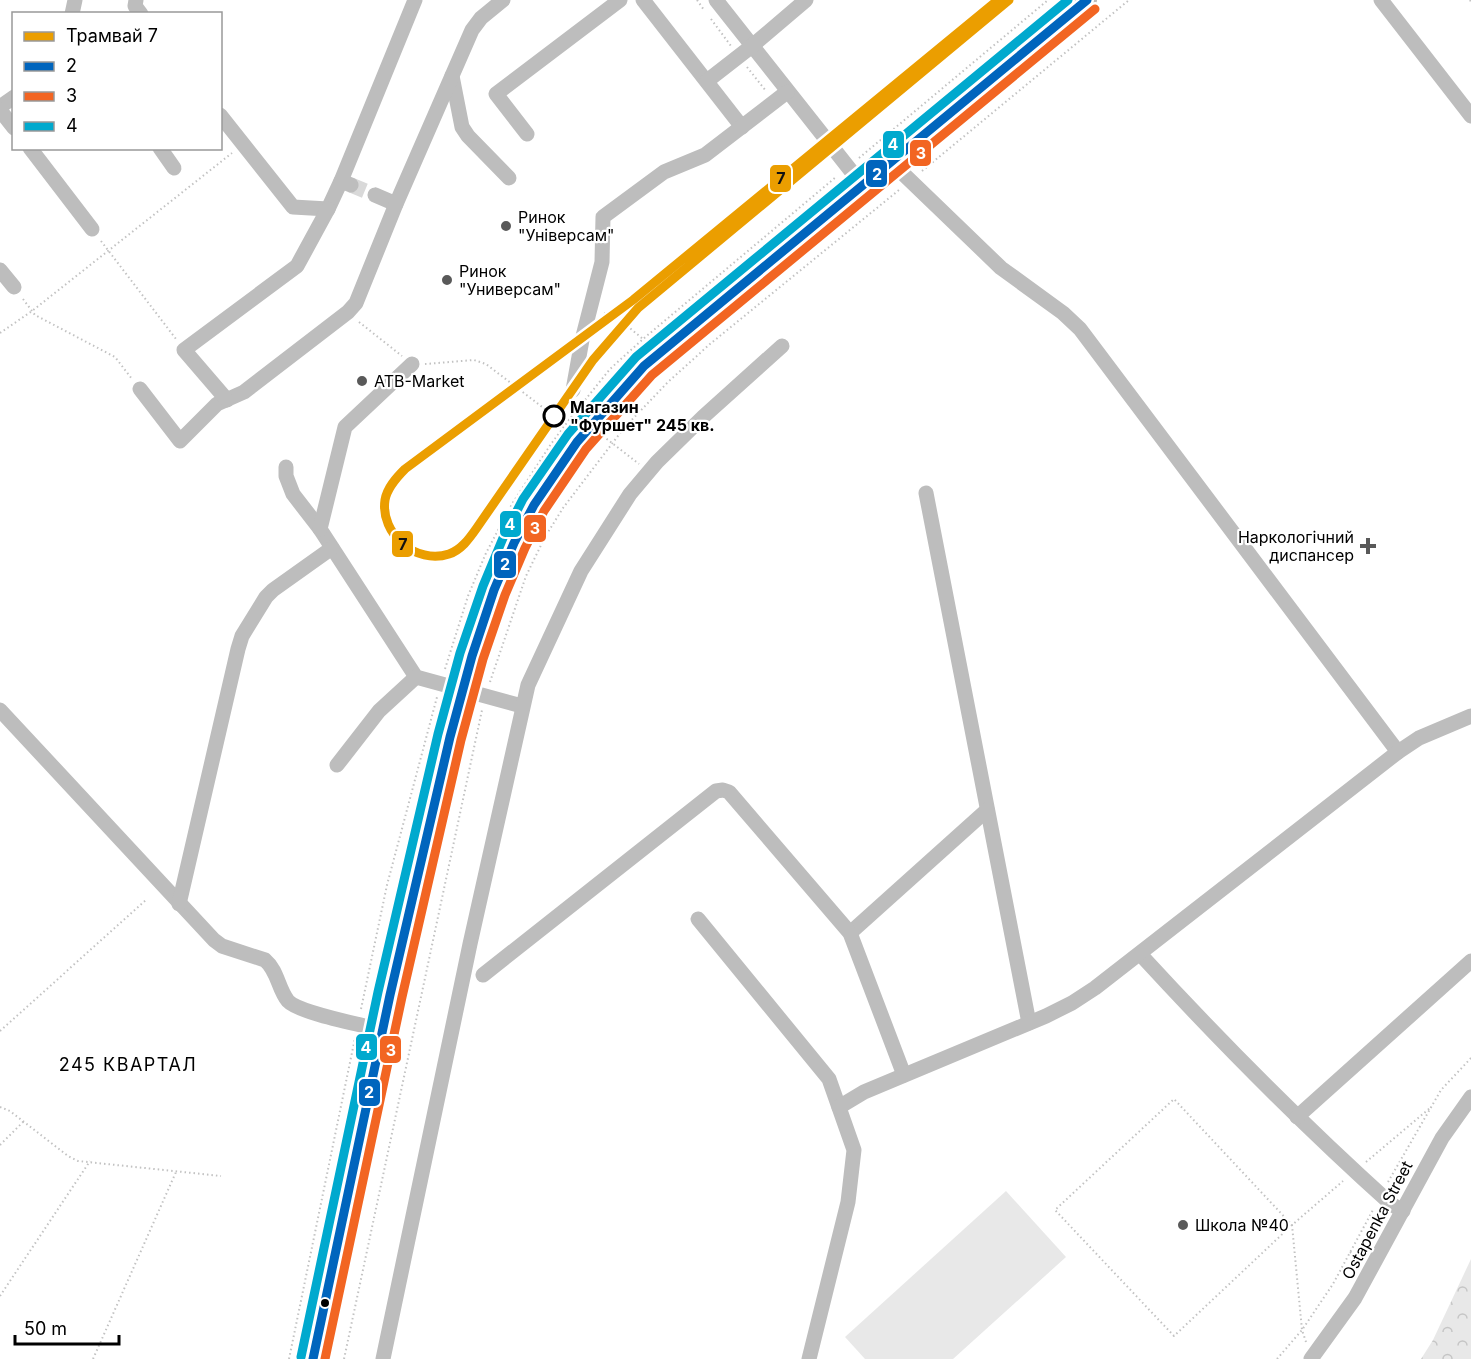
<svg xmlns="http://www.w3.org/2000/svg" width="1471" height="1359" font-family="Inter,sans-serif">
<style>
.park{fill:url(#park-crowns)}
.pitch{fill:#e8e8e8}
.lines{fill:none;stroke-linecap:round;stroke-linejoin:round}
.minor-tunnel{stroke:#d9d9d9;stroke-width:15;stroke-dasharray:15 8;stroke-linecap:butt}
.path{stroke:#c2c2c2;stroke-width:2;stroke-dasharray:1.5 3;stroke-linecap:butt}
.minor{stroke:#bdbdbd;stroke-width:15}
.major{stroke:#bdbdbd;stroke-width:20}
.bus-1-casing{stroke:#fff;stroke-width:14}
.bus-2-casing{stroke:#fff;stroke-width:14}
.bus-3-casing{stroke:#fff;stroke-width:14}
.bus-1{stroke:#0065bd;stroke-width:9}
.bus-2{stroke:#f26522;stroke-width:9}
.bus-3{stroke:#00a9ce;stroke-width:9}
.tram-1-casing{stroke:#fff;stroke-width:14}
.tram-1{stroke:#eb9e00;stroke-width:9}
.poi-dot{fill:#595959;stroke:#fff;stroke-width:2}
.stop-dot{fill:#fff;stroke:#000;stroke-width:3}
.bus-dot{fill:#000;stroke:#fff;stroke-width:2}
.labels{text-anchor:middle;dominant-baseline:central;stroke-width:4.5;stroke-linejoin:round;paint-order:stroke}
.poi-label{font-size:16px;fill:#000;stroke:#fff;text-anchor:start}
.stop-label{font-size:16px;font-weight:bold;fill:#000;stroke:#fff;text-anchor:start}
.street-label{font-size:16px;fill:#000;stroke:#fff}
.neighbourhood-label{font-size:18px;letter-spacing:1.5px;fill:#000;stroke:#fff}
.line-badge{stroke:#fff;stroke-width:2}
.badge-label{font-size:16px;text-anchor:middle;font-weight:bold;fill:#fff}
.pale-badge-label{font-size:16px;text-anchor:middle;font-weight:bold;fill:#111}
</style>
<defs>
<pattern id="park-crowns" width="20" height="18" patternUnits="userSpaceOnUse" patternTransform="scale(1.5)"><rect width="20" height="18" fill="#e8e8e8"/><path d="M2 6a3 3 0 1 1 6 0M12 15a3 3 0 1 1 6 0" fill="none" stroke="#c5c5c5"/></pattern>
</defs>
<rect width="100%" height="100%" fill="#fff"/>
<path class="park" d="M1471,1259V1359H1421L1433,1340Z"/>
<path class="pitch" d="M1006,1191L1066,1257L953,1359H865L845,1337Z"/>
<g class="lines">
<path class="minor-tunnel" d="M351,185L375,195"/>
<g class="path">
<path d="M697,0L704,10"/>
<path d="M1470,0L1471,2"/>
<path d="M711,19L731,46"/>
<path d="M747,67L766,91"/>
<path d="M859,158L1048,0"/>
<path d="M922,171L1129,0"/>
<path d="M101,241L176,339"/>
<path d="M23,299L35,315L115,357L132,379"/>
<path d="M604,313L614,315L643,339"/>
<path d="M359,322L402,356"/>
<path d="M0,333L32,311L232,153"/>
<path d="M425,364L474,360L486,364L554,416L569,420"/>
<path d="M603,436L639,464"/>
<path d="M445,669L468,596L486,553L512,504L551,444L569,420L610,369L643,339L836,177"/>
<path d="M490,682L526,576L545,537L563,508L624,428L667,383L710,344L899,190"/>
<path d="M361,1009L387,885L437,697"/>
<path d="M0,1031L147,899"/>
<path d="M0,1107L10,1111L68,1156L78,1161L221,1176"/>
<path d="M0,1145L24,1121"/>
<path d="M1366,1162L1430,1108"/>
<path d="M1388,1182L1441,1090L1471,1058"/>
<path d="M1350,1252L1360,1259"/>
<path d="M0,1296L90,1161"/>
<path d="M1306,1342L1302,1330L1292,1225L1174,1099L1055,1210L1174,1336L1292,1225L1343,1181"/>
<path d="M93,1359L176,1172"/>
<path d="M289,1359L355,1038"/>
<path d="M344,1359L482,710"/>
<path d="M1277,1359L1302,1330L1333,1284L1374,1208"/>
</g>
<g class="minor">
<path d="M136,0L135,6L141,14"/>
<path d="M643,0L742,127"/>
<path d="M716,0L863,186"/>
<path d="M1381,0L1471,116"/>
<path d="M72,14L75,0"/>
<path d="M452,76L462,127L468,136L509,178"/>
<path d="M707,81L752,46L806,0"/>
<path d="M0,107L14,97"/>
<path d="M0,110L14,128"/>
<path d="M220,115L293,207L328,209L341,181L351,185"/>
<path d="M527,134L496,94L620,0"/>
<path d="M30,148L92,229"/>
<path d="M160,148L174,168"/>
<path d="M892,163L1001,268L1063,313L1080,329L1398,752"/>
<path d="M341,181L415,0"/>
<path d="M375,195L396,204"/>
<path d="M0,270L14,287"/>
<path d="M140,389L180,441L217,404L244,392L348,312L356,303L396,204L472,30L481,18L503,0"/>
<path d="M573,390L582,340L602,262L603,217L664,172L705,155L787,92"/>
<path d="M227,400L184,350L297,266L328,209"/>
<path d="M286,467V476L293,494L320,529L416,677L522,706"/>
<path d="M926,493L1029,1023"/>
<path d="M320,529L345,427L412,364"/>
<path d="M0,710L214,940L222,946L265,960C278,971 278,989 288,1001C299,1013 363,1025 382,1030"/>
<path d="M337,765L379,711L416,677"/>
<path d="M179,904L238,649L242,636L266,597L273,590L332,548"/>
<path d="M698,919L829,1079L854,1150L848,1202L809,1359"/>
<path d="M850,933L987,810"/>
<path d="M1140,954C1220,1041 1303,1125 1391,1204L1403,1211"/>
<path d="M483,975L716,791L723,790L729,792L850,933L904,1075"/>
<path d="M839,1107L864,1092L1046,1016L1072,1003L1095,988L1398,752L1419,738L1471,716"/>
<path d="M1297,1117L1471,961"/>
<path d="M383,1359L470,944L528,685L581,571L630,494L657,462L703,417L782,346"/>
<path d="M1311,1359L1355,1298L1442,1138L1471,1097"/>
</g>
<path class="major" d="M313,1359C346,1197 381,1035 417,874C434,801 451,728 472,656C486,612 500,568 522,527C552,467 598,414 644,366L1087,0"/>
<g class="bus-1-casing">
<path id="bus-1" d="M313,1359L390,995L450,737L472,656L494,590L514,543L534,505L577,442L644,366L1087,0"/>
</g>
<g class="bus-2-casing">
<path id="bus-2" d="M325,1359L402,997L461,740L483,659L505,595L525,548L544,511L586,449L652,375L1095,9"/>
</g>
<g class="bus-3-casing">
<path id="bus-3" d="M301,1357L378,992L438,734L460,653L483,586L503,538L523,499L568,434L636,357L1068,0"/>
</g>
<use href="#bus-1" class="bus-1"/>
<use href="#bus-2" class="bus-2"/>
<use href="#bus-3" class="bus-3"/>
<g class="tram-1-casing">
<path id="tram-1" d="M998,0L633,300L405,469C396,478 387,488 385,500C380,534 416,565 449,554C461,550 469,539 476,529L593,360L638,308L1009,0"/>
</g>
<use href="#tram-1" class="tram-1"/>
</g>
<g class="poi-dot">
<circle cx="506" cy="226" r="6"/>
<circle cx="447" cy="280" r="6"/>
<circle cx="362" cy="381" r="6"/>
<path d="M1365 537h6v6h6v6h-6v6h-6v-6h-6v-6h6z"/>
<circle cx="1183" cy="1225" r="6"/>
</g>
<circle class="stop-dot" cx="554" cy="416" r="10"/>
<circle class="bus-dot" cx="325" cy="1303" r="5"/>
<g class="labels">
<g class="poi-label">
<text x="518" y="217">Ринок<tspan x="518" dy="18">"Універсам"</tspan></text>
<text x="459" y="271">Ринок<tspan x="459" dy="18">"Универсам"</tspan></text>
<text x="374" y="381">ATB-Market</text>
<text x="1354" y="537" text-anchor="end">Наркологічний<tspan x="1354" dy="18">диспансер</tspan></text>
<text x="1195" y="1225">Школа №40</text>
</g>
<g class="stop-label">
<text x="570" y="407">Магазин<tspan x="570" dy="18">"Фуршет" 245 кв.</tspan></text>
</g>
<g class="street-label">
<text transform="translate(1377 1220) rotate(-62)">Ostapenka Street</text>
</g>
<g class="neighbourhood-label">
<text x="128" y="1064">245 КВАРТАЛ</text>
</g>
</g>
<g class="line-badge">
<rect x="882" y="130" width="23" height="29" rx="6" fill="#00a9ce"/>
<rect x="909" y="139" width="23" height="28" rx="6" fill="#f26522"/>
<rect x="865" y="159" width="23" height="29" rx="6" fill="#0065bd"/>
<rect x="769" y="164" width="23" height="29" rx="6" fill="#eb9e00"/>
<rect x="499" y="510" width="23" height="28" rx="6" fill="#00a9ce"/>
<rect x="523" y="514" width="24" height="29" rx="6" fill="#f26522"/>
<rect x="391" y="530" width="23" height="28" rx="6" fill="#eb9e00"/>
<rect x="493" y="550" width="24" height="29" rx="6" fill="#0065bd"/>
<rect x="355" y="1033" width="23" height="28" rx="6" fill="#00a9ce"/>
<rect x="379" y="1035" width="23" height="29" rx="6" fill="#f26522"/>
<rect x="358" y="1078" width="23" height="29" rx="6" fill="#0065bd"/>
</g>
<g class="badge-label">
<text x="893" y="150">4</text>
<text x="921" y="159">3</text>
<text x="877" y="180">2</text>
<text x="510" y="530">4</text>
<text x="535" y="534">3</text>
<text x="505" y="570">2</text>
<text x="366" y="1053">4</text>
<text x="391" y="1056">3</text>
<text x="369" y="1098">2</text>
</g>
<g class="pale-badge-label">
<text x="781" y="184">7</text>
<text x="403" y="550">7</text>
</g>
<rect x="12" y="12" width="210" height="138" fill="#ffffff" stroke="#999999" stroke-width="1.5"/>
<rect x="24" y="32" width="30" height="9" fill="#eb9e00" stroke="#999999" stroke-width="1.5"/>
<text x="66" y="42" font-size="18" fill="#000000">Трамвай 7</text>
<rect x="24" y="62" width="30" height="9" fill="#0065bd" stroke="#999999" stroke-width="1.5"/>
<text x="66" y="72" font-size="18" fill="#000000">2</text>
<rect x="24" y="92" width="30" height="9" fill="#f26522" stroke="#999999" stroke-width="1.5"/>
<text x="66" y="102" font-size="18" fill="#000000">3</text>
<rect x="24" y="122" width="30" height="9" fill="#00a9ce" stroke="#999999" stroke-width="1.5"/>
<text x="66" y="132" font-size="18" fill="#000000">4</text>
<path d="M15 1335v9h104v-9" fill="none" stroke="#000000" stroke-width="3"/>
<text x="24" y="1335" font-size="18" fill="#000000" stroke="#ffffff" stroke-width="4.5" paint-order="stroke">50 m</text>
</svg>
